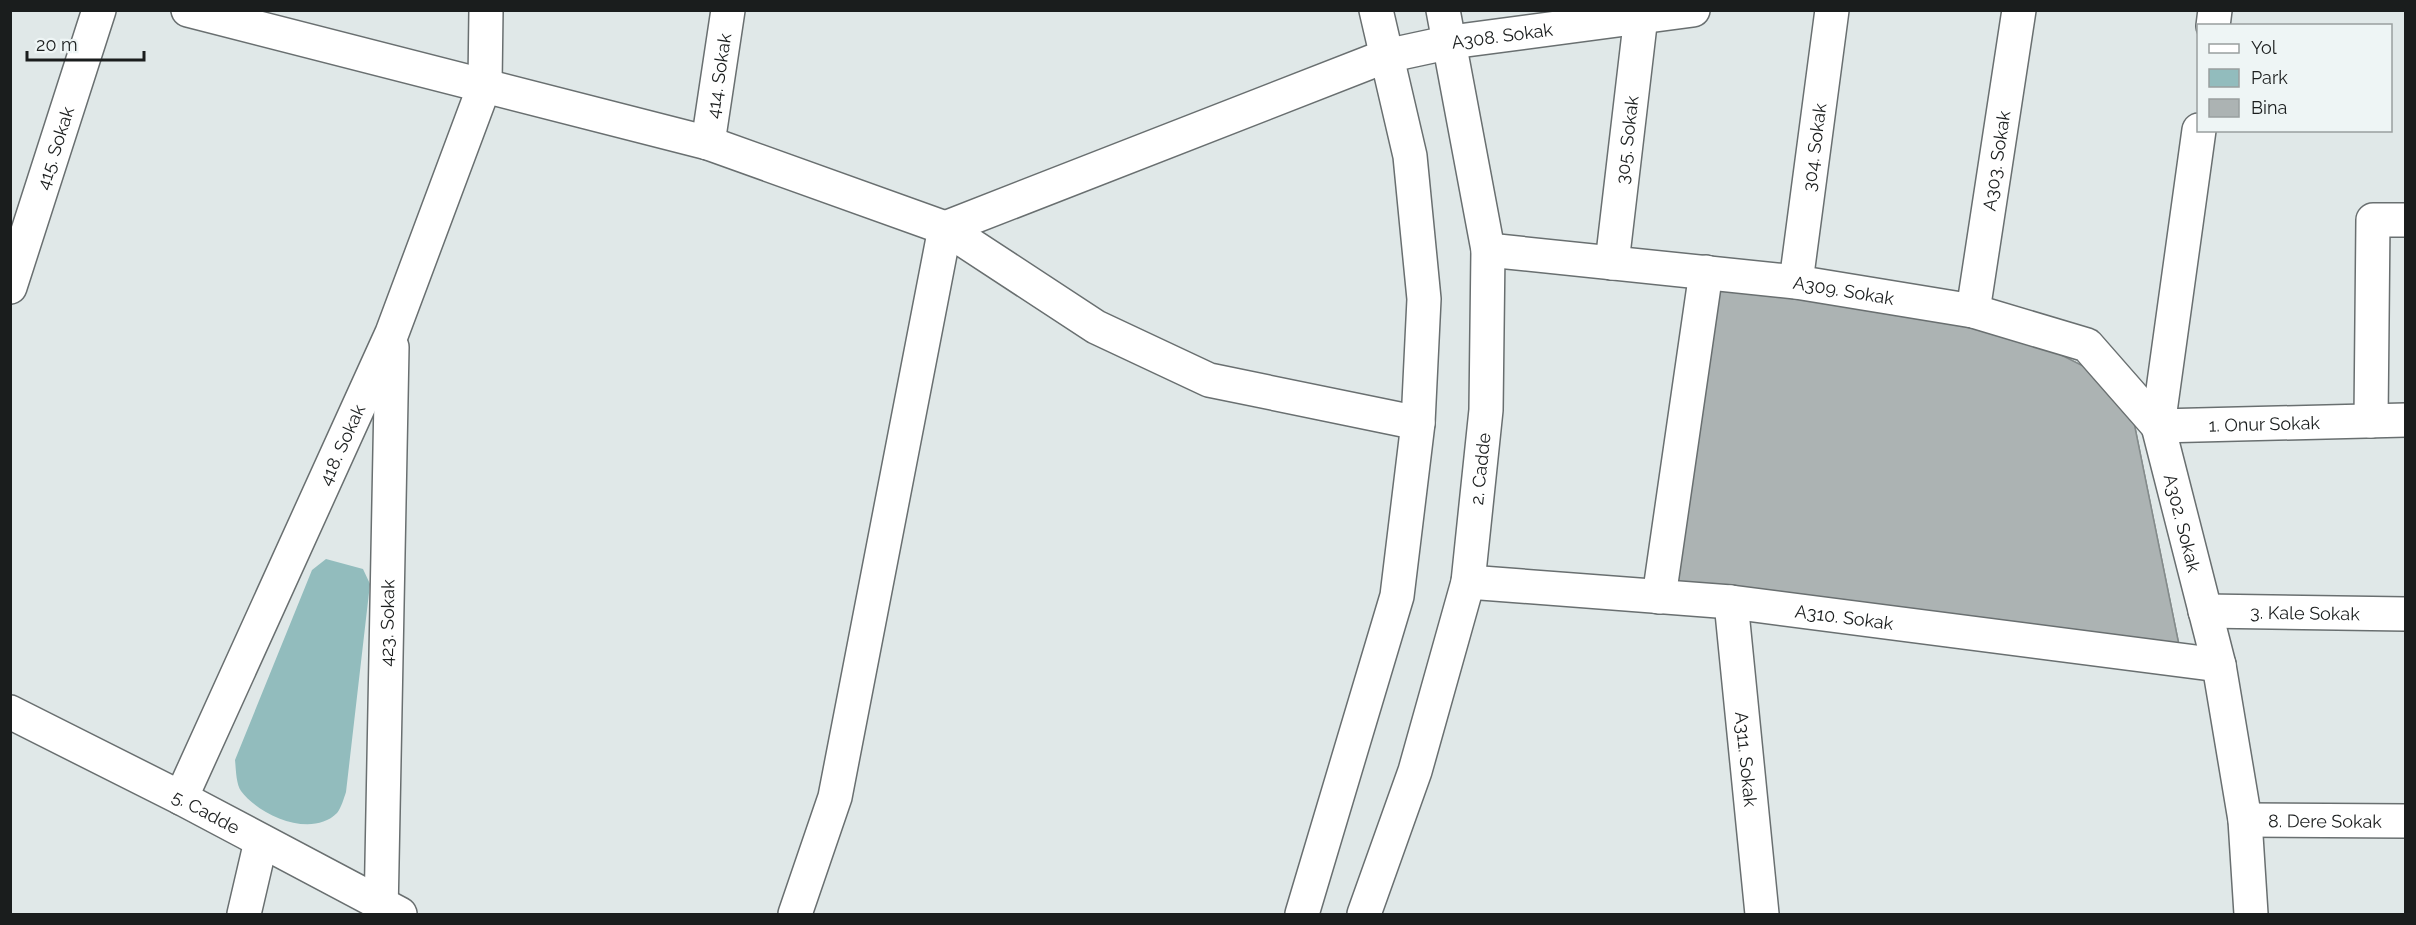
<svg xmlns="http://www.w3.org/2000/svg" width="2416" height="925" font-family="Raleway,sans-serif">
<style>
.green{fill:#92bcbd}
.building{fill:#acb3b3;stroke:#848b8b;stroke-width:1.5}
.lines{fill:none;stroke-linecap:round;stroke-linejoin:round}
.minor-casing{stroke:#696f70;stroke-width:36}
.major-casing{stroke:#696f70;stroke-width:36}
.minor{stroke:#fff;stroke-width:33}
.major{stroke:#fff;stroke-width:33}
.labels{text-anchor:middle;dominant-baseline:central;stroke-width:5;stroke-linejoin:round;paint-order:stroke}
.street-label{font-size:18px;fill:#1a1d1d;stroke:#eef5f5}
</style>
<rect width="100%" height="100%" fill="#e0e8e8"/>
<path class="green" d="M326,559L363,569L370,584L346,792C344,798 341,808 337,813C311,839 259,815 241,791C236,784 236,769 235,760L312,570Z"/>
<g class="building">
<path d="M1706,272L1973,311L2127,388L2182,660L1659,597Z"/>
<path d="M1706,272L1973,311L2127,388L2182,660L1659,597Z"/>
</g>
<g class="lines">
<g class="minor-casing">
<g id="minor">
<path d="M188,10L708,143L945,228L1096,327L1209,380L1418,423"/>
<path d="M2213,26L2215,10"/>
<path id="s1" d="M2199,130L2158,426L2219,665L2245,820L2251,914"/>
<path id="s2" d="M708,143L728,10"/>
<path id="s3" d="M1488,250L1796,282L1973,311L2087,345L2158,426L2406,420"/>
<path id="s4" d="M1612,263L1641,16"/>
<path id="s5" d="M1796,282L1832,10"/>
<path id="s6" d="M10,287L99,10"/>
<path id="s7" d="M1973,311L2019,10"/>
<path d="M2371,421L2373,220H2406"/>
<path id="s8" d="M1468,582L1731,602L2219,665"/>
<path d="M1659,597L1706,272"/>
<path id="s9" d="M1731,602L1762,914"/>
<path id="s10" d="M2205,611L2406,614"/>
<path id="s11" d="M181,798L392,333L485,84L486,10"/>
<path id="s12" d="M2245,820L2406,821"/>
<path d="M244,914L261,841"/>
<path id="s13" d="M381,914L392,347"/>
<path d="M795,914L835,797L945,228L1386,56"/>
</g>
</g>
<g class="major-casing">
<g id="major">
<path id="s14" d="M1386,56L1451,42L1693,10"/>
<path id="s15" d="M10,712L181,798L400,914"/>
<path d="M1302,914L1397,596L1418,423L1424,299L1410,156L1376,10"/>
<path id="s16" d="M1364,914L1415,771L1468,582L1486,410L1488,250L1443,10"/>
</g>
</g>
<use href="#minor" class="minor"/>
<use href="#major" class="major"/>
</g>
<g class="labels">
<g class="street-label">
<text stroke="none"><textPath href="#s14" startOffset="118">A308. Sokak</textPath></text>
<text stroke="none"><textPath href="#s2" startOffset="68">414. Sokak</textPath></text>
<text stroke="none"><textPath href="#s4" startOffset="124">305. Sokak</textPath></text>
<text stroke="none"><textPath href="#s5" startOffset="136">304. Sokak</textPath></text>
<text stroke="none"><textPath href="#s6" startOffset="146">415. Sokak</textPath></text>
<text stroke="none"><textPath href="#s7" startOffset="152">A303. Sokak</textPath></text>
<text stroke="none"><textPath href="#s3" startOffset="358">A309. Sokak</textPath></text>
<text stroke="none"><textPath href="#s3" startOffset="822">1. Onur Sokak</textPath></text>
<text stroke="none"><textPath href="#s11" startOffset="388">418. Sokak</textPath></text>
<text stroke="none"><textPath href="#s16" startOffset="462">2. Cadde</textPath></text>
<text stroke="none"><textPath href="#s1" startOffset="399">A302. Sokak</textPath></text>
<text stroke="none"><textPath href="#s10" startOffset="100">3. Kale Sokak</textPath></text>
<text stroke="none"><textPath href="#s8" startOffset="378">A310. Sokak</textPath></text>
<text stroke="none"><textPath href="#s13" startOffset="291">423. Sokak</textPath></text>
<text stroke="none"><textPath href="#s9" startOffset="158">A311. Sokak</textPath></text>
<text stroke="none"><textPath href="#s15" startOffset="220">5. Cadde</textPath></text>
<text stroke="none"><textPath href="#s12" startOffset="80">8. Dere Sokak</textPath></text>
</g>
</g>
<rect width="2416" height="925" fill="none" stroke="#1a1d1d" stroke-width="24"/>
<rect x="2197" y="24" width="195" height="108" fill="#eef5f5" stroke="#999f9f" stroke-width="1.5"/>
<rect x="2209" y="44" width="30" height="9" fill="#ffffff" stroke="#999f9f" stroke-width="1.5"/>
<text x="2251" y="54" font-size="18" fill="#1a1d1d">Yol</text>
<rect x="2209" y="69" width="30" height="18" fill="#92bcbd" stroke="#999f9f" stroke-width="1.5"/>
<text x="2251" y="84" font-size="18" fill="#1a1d1d">Park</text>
<rect x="2209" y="99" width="30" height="18" fill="#acb3b3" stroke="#999f9f" stroke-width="1.5"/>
<text x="2251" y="114" font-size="18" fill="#1a1d1d">Bina</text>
<path d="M27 51v9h117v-9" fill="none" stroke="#1a1d1d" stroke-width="3"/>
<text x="36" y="51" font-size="18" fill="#1a1d1d" stroke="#eef5f5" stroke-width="4.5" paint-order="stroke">20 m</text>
</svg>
